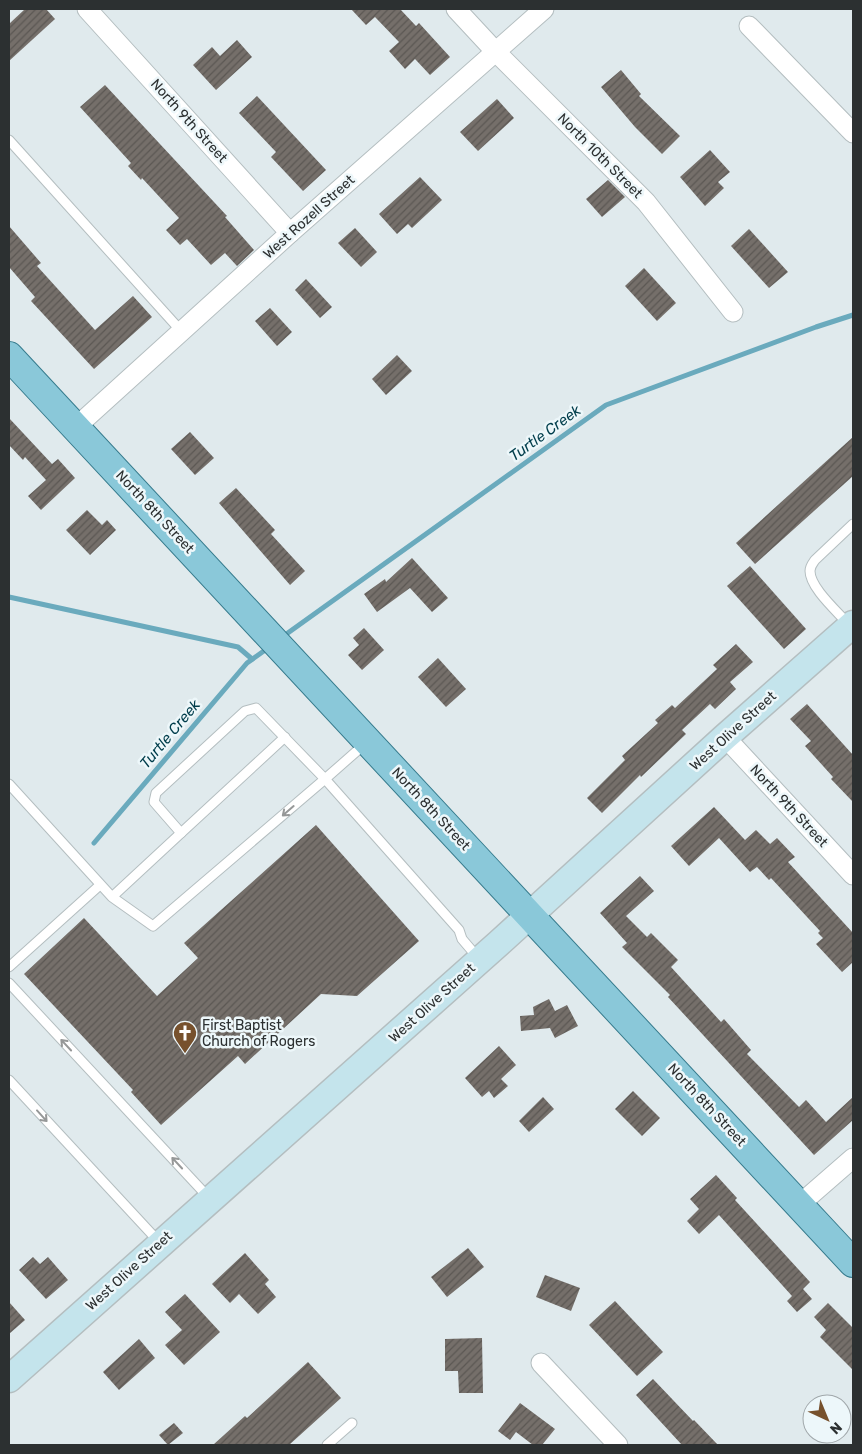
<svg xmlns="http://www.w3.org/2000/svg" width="862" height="1454" font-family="Rubik,sans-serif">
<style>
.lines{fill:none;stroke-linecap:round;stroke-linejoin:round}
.stream{stroke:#6aaabd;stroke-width:5}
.building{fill:url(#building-hatch)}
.lane-casing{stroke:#b4bec0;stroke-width:11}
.street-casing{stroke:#b4bec0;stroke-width:21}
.secondary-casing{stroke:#b4bec0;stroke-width:29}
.primary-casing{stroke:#367b8d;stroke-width:30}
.lane{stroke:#fff;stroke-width:9}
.street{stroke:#fff;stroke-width:19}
.secondary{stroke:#c4e4ec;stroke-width:26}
.primary{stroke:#8ac8d9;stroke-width:28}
.oneway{stroke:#969898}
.labels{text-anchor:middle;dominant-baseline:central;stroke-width:5;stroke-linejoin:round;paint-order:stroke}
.street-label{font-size:14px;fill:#2c3031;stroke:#edf7fa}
.poi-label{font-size:14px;fill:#2c3031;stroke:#edf7fa;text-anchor:start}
.water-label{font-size:15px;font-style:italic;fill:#003d4b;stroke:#edf7fa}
</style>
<defs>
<pattern id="building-hatch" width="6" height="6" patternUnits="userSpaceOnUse" patternTransform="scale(1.25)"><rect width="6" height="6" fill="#756f6a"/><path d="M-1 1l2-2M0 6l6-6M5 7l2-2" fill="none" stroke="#5b5753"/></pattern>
</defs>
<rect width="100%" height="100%" fill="#e0eaed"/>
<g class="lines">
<g class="stream">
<path d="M9,597L238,647L252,659"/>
<path d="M285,635L606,405L816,327L853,315"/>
<path d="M94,843L247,663L268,648"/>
</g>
</g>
<g class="building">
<path d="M25,9H46L55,19L9,61V24Z"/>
<path d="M351,9H400L416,26L419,23L450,57L430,75L415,59L405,69L389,51L399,42L375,17L366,25Z"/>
<path d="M237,40L252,57L216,90L193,65L212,47L220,56Z"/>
<path d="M621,70L641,94L639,96L680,136L662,154L635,127L601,87Z"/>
<path d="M105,85L227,216L225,217L254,250L237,266L225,253L211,265L187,239L180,245L166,230L179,218L142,178L141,180L128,166L131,163L80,107Z"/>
<path d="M257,96L326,170L303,191L271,157L276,152L239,113Z"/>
<path d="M497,99L514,118L478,151L460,132Z"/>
<path d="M710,150L730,172L718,182L724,188L705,206L680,177Z"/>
<path d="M420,177L442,200L412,228L408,224L397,234L379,214Z"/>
<path d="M608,180L625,197L602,217L586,199Z"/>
<path d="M9,226L41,263L37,266L95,330L133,296L152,317L94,369L31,301L35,297L9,267Z"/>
<path d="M355,228L377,252L361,267L338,243Z"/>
<path d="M749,229L788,272L769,288L731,246Z"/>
<path d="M644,268L676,303L657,321L625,286Z"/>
<path d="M306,279L332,307L320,318L295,290Z"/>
<path d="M270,308L292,332L277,346L255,321Z"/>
<path d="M397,355L412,371L386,395L372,379Z"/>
<path d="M9,418L52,464L58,459L75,478L41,510L28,496L46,480L25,457L23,460L9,445Z"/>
<path d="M190,432L214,458L195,475L171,449Z"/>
<path d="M853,437V476L755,564L736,543Z"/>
<path d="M236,488L275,530L271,534L305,571L290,585L219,503Z"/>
<path d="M87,510L102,525L107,520L116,530L90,555L66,530Z"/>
<path d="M412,558L448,598L432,612L410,588L377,612L364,594L385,579L386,582Z"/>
<path d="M750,566L806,629L784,649L727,586Z"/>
<path d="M364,628L384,650L362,670L348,655L359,645L353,638Z"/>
<path d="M736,644L753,662L730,682L736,689L715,709L710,704L682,730L686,734L641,777L640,775L602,813L587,798L625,760L622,756L658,723L655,720L672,705L675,708L717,669L713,665Z"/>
<path d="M438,658L466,689L446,707L418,677Z"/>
<path d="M807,704L853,755V802L831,779L833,777L805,746L811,741L790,719Z"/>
<path d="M714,807L745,840L756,830L770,844L777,838L795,857L788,862L853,933V962L842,972L816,944L823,938L818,933L820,931L771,878L769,880L757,867L750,872L719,838L689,866L671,846Z"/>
<path d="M316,825L419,941L357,996L321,994L245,1064L238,1056L161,1125L131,1092L133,1090L24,974L84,918L157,996L198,958L184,943Z"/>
<path d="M640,876L654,891L626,916L647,937L651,933L678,960L671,967L721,1022L724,1019L751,1050L747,1054L799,1107L806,1100L826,1122L853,1097V1120L814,1155L668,997L670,995L622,947L627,943L600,913Z"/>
<path d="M549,999L555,1011L567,1005L578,1026L555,1038L550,1028L521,1031L520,1016L534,1015L533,1007Z"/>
<path d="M499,1046L516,1065L501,1079L508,1086L494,1098L489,1091L482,1097L465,1078Z"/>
<path d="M633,1091L660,1118L642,1136L615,1109Z"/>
<path d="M543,1097L554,1109L529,1132L519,1121Z"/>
<path d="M716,1175L737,1198L735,1200L810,1282L803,1289L812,1299L797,1312L787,1301L792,1296L719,1215L699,1234L687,1221L699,1209L690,1199Z"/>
<path d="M468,1248L484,1267L447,1297L431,1277Z"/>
<path d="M245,1253L269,1280L265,1284L276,1297L258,1314L239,1294L230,1303L212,1284Z"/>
<path d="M33,1257L40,1264L48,1257L68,1280L46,1299L19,1270Z"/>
<path d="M545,1275L580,1288L571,1311L536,1297Z"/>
<path d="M185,1294L220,1332L184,1365L165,1345L182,1330L165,1312Z"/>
<path d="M615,1301L663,1352L637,1376L589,1325Z"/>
<path d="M9,1302L25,1320L9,1334Z"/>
<path d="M828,1303L853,1328V1370L820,1337L826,1330L814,1317Z"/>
<path d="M482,1338L483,1393H459L458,1371H445V1339Z"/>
<path d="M139,1339L155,1358L119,1390L103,1372Z"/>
<path d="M308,1362L341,1398L289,1445H213L245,1416L247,1418Z"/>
<path d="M653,1379L693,1421L694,1420L718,1445H682L636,1395Z"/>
<path d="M520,1403L555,1429L542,1445H533L516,1432L510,1440L498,1431Z"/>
<path d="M174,1423L183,1433L168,1445L159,1435Z"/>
</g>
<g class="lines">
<g class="lane-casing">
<g id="lane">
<path d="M9,140L182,332"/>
<path d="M849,625C838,612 810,588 810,571C810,566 813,563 815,560L853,524"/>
<path d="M366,743L325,779L459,930L462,939L479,959"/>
<path d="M9,784L112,897L181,833L154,802L156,793L245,711L256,708L325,779L153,926L112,897"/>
<path d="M181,833L285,737"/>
<path d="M9,967L100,885"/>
<path d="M9,983L210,1199"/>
<path d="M9,1080L160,1243"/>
<path d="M327,1445L352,1423"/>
</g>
</g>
<g class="street-casing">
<g id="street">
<path d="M87,9L290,233"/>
<path d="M456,9L495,51L646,202L733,312"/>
<path d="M749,26L853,133"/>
<path d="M76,427L290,233L544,9"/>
<path d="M725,737L853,875"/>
<path d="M799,1205L853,1158"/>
<path d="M541,1363L618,1445"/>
</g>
</g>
<g class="secondary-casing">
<path id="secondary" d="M9,1379L499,943L725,737L853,624"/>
</g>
<g class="primary-casing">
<path id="primary" d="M9,356L853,1263"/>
</g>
<use href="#lane" class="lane"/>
<use href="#street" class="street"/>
<use href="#secondary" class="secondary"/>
<use href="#primary" class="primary"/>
</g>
<defs><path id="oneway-shaft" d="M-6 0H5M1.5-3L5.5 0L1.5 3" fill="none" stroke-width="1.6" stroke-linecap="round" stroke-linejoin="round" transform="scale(1.25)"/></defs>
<g class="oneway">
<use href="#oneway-shaft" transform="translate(288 811) rotate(139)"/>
<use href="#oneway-shaft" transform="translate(66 1045) rotate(-133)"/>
<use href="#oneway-shaft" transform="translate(42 1116) rotate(48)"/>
<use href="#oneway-shaft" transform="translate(177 1163) rotate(-133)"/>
</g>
<defs>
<g id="church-pin" transform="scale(1.25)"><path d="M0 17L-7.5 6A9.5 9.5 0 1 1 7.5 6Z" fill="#77512d" stroke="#edf7fa"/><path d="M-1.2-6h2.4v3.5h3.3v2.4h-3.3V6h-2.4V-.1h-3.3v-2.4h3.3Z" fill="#fff"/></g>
</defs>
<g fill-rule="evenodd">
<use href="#church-pin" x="185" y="1033"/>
</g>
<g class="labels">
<g class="street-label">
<text transform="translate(189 121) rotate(48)">North 9th Street</text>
<text transform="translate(600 156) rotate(45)">North 10th Street</text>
<text transform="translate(309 217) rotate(-42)">West Rozell Street</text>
<text transform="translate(155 512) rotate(47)">North 8th Street</text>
<text transform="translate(733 731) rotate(-42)">West Olive Street</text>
<text transform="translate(789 806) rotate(47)">North 9th Street</text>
<text transform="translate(431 809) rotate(47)">North 8th Street</text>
<text transform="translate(432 1003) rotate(-42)">West Olive Street</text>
<text transform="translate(707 1105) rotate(47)">North 8th Street</text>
<text transform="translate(129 1271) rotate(-42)">West Olive Street</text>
</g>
<g class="poi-label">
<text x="202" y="1025">First Baptist<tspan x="202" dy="16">Church of Rogers</tspan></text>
</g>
<g class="water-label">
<text transform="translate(545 433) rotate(-36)">Turtle Creek</text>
<text transform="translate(170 734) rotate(-50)">Turtle Creek</text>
</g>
</g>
<rect width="862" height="1454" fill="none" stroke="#2c3031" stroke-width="20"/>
<g transform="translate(827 1419) rotate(136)"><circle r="24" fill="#edf7fa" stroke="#a0a7aa"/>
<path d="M0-4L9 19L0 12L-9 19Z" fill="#77512d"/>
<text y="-8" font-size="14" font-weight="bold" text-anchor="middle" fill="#2c3031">N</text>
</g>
</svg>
